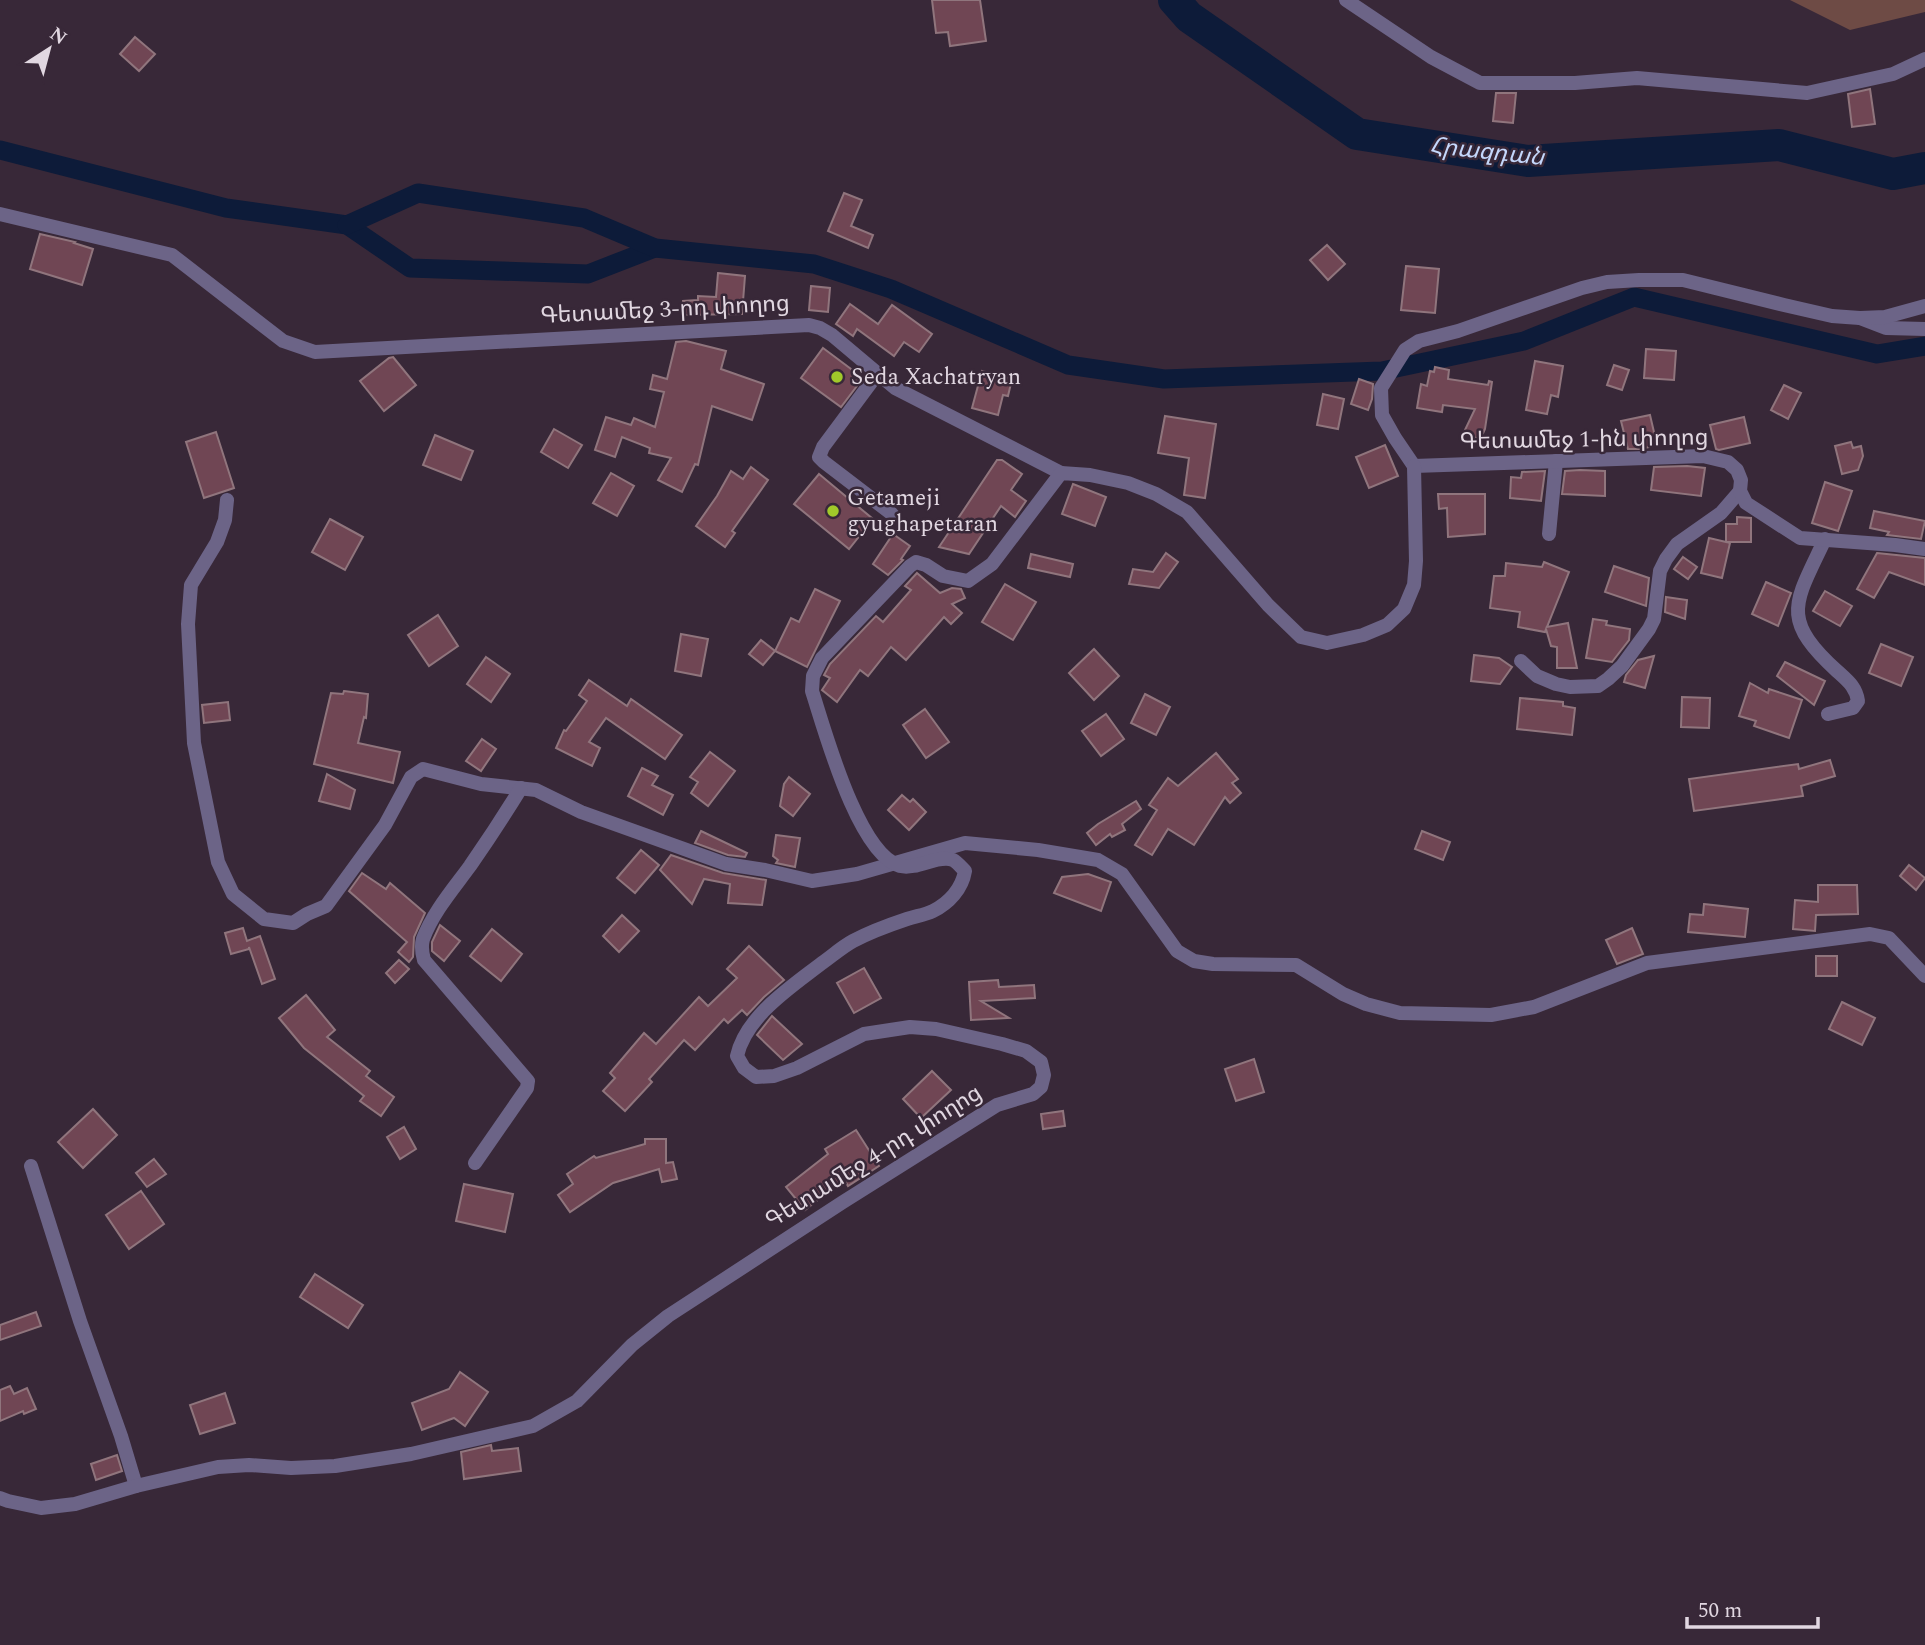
<svg xmlns="http://www.w3.org/2000/svg" width="1925" height="1645" font-family="Spectral,'Noto Sans Armenian',serif">
<style>
.green{fill:#6e4b45}
.lines{fill:none;stroke-linecap:round;stroke-linejoin:round}
.canal{stroke:#0d1b39;stroke-width:19}
.river{stroke:#0d1b39;stroke-width:32}
.building{fill:#704654;stroke:#90757d;stroke-width:2}
.minor{stroke:#6c6487;stroke-width:14}
.tertiary{stroke:#6c6487;stroke-width:14}
.poi-dot{fill:#a1c92a;stroke:#382838;stroke-width:2.5}
.labels{text-anchor:middle;dominant-baseline:central;stroke-width:5;stroke-linejoin:round;paint-order:stroke}
.street-label{font-size:23px;fill:#e1d7e1;stroke:#382838}
.poi-label{font-size:23px;fill:#e1d7e1;stroke:#382838;text-anchor:start}
.water-label{font-size:24px;font-style:italic;fill:#c4d7fb;stroke:#382838}
</style>
<rect width="100%" height="100%" fill="#382838"/>
<path class="green" d="M1790,0H1925V12L1850,30Z"/>
<g class="lines">
<g class="canal">
<path d="M0,150L226,208L347,225L410,268L588,274L655,248"/>
<path d="M347,225L418,193L584,218L655,248L814,264L891,289L1068,365L1164,379L1382,371L1524,341L1634,297L1877,354L1925,346"/>
</g>
<path class="river" d="M1174,0L1189,17L1357,134L1528,161L1779,145L1893,174L1925,168"/>
</g>
<g class="building">
<path d="M932,0H980L986,41L950,46L948,32L936,33Z"/>
<path d="M135,37L155,54L139,71L120,54Z"/>
<path d="M1870,89L1875,124L1852,127L1848,94Z"/>
<path d="M1496,93H1516L1513,123L1493,121Z"/>
<path d="M844,193L862,200L851,226L873,235L868,248L828,231Z"/>
<path d="M40,234L75,242L74,243L93,249L82,285L30,269Z"/>
<path d="M1327,245L1345,264L1328,280L1310,260Z"/>
<path d="M1406,266L1439,269L1435,313L1401,310Z"/>
<path d="M718,273L745,276L742,314L682,315L683,301L698,300V296L716,297Z"/>
<path d="M811,286L830,288L828,312L809,310Z"/>
<path d="M850,304L878,324L892,305L932,334L919,352L904,342L894,356L857,329L853,336L836,324Z"/>
<path d="M686,341L726,351L721,369L764,384L752,420L712,406L698,465L695,464L682,492L658,480L671,458L649,453L650,448L622,437L615,457L595,450L606,417L631,425L634,418L655,427L664,392L650,389L653,375L667,379L676,342Z"/>
<path d="M823,348L863,378L841,407L801,378Z"/>
<path d="M1646,349L1676,351L1674,380L1644,378Z"/>
<path d="M393,357L416,385L384,411L360,381L389,358Z"/>
<path d="M1535,361L1563,366L1558,397L1551,395L1547,414L1526,410Z"/>
<path d="M1614,365L1629,370L1622,390L1607,385Z"/>
<path d="M1435,367L1449,370L1448,379L1488,385L1489,381L1492,382L1485,429L1480,440L1464,432L1475,409L1443,405L1442,412L1417,408L1421,384L1427,386L1430,371L1434,372Z"/>
<path d="M982,371L1012,379L1008,396L1003,395L998,415L972,408Z"/>
<path d="M1359,379L1373,384L1372,399L1368,410L1351,404Z"/>
<path d="M1784,385L1801,393L1788,419L1771,410Z"/>
<path d="M1323,394L1344,399L1338,429L1317,425Z"/>
<path d="M1650,415L1657,445L1641,449H1628L1621,421Z"/>
<path d="M1165,416L1216,424L1205,498L1184,495L1189,458L1158,453Z"/>
<path d="M1744,417L1750,443L1719,450L1716,449L1710,425Z"/>
<path d="M554,429L582,445L568,468L541,452Z"/>
<path d="M216,432L234,488L204,498L186,442Z"/>
<path d="M435,435L473,451L461,480L423,465Z"/>
<path d="M1851,442L1853,448L1861,446L1863,456L1858,470L1842,474L1835,446Z"/>
<path d="M1385,445L1398,476L1369,488L1356,457Z"/>
<path d="M997,460H1002L1022,474L1011,490L1026,501L1015,517L1001,506L969,554L939,547Z"/>
<path d="M1687,466L1705,468L1701,496L1651,490L1654,467Z"/>
<path d="M751,467L768,480L732,531L735,533L725,547L696,526L717,496L731,471L743,479Z"/>
<path d="M1580,470L1605,471V496L1562,494L1565,471Z"/>
<path d="M1545,471L1541,501L1510,498L1511,477L1521,478L1522,472Z"/>
<path d="M611,473L634,486L617,516L593,503Z"/>
<path d="M819,474L873,519L849,549L794,504Z"/>
<path d="M1825,482L1852,491L1838,531L1812,523Z"/>
<path d="M1073,484L1106,497L1095,526L1062,514Z"/>
<path d="M1438,494H1485V534L1448,537L1447,508L1439,509Z"/>
<path d="M1874,511L1925,521L1921,539L1887,535L1889,532L1870,528Z"/>
<path d="M1737,517L1751,518V542H1727L1730,543L1722,578L1701,573L1709,538L1726,542V524H1737Z"/>
<path d="M330,519L363,537L345,570L312,552Z"/>
<path d="M893,534L910,546L901,559L903,560L888,575L873,564Z"/>
<path d="M1166,553L1178,562L1159,588L1129,584L1133,569L1153,572Z"/>
<path d="M1877,553L1925,558V585L1889,572L1874,598L1857,589Z"/>
<path d="M1031,554L1073,564L1070,577L1028,568Z"/>
<path d="M1683,557L1697,567L1688,579L1674,569Z"/>
<path d="M1544,562L1569,572L1547,627L1568,623L1577,668H1557V647L1551,646L1546,629L1545,632L1518,627L1520,612L1490,608L1494,576H1505L1506,563L1542,567Z"/>
<path d="M1614,566L1649,578L1646,606L1605,592Z"/>
<path d="M917,573L940,593L952,588L961,589L965,598L952,604L962,613L951,624L944,617L906,660L891,647L868,676L860,670L837,702L822,690L830,678L824,675L830,664L876,616L883,622L911,590L905,586Z"/>
<path d="M1766,582L1791,593L1778,626L1752,614Z"/>
<path d="M1005,584L1036,602L1013,640L982,622Z"/>
<path d="M815,589L840,601L807,667L775,651L791,618L799,622Z"/>
<path d="M1825,591L1852,606L1840,626L1813,611Z"/>
<path d="M1666,597L1687,600L1685,619L1665,612Z"/>
<path d="M438,615L458,646L429,666L408,635Z"/>
<path d="M1593,619L1607,621L1606,625L1630,629L1629,640L1612,662L1586,658Z"/>
<path d="M681,634L708,639L701,676L675,671Z"/>
<path d="M761,640L775,651L763,665L749,654Z"/>
<path d="M1881,644L1913,657L1901,686L1869,673Z"/>
<path d="M1094,649L1119,676L1094,700L1069,673Z"/>
<path d="M1474,655L1499,658L1512,667L1500,684L1471,681Z"/>
<path d="M1654,656L1645,688L1624,682L1626,675L1638,660Z"/>
<path d="M486,657L510,674L491,702L467,684Z"/>
<path d="M1785,662L1825,681L1814,705L1777,676Z"/>
<path d="M589,680L627,706L631,699L682,735L665,759L606,718L589,742L600,748L592,766L556,748L564,730L566,731L587,701L579,695Z"/>
<path d="M1750,683L1768,693L1769,689L1802,700L1789,738L1754,726L1756,721L1739,716Z"/>
<path d="M344,691L368,694L366,718L364,717L358,743L400,752L393,783L314,764L331,693L343,694Z"/>
<path d="M1145,694L1170,707L1156,735L1131,723Z"/>
<path d="M1682,697L1710,698L1709,728L1681,727Z"/>
<path d="M1520,698L1563,702V706L1575,708L1572,735L1517,729Z"/>
<path d="M228,702L230,720L204,723L202,705Z"/>
<path d="M925,709L949,742L926,758L903,725Z"/>
<path d="M1106,714L1124,739L1101,756L1082,731Z"/>
<path d="M482,739L496,749L481,771L466,761Z"/>
<path d="M710,752L735,771L708,806L691,793L698,782L690,777Z"/>
<path d="M1216,753L1238,779L1232,783L1241,793L1230,803L1225,797L1194,845L1168,829L1152,855L1135,845L1157,810L1149,805L1168,778L1178,786Z"/>
<path d="M1830,760L1835,776L1801,786L1803,796L1694,811L1689,779L1798,764L1799,769Z"/>
<path d="M642,768L658,776L652,785L673,795L663,815L628,796Z"/>
<path d="M327,774L355,790L350,809L319,801Z"/>
<path d="M789,777L810,794L793,816L780,806L784,784Z"/>
<path d="M902,795L910,802L913,799L926,812L909,830L888,810Z"/>
<path d="M1136,801L1141,809L1122,824L1125,830L1112,837L1110,834L1096,845L1087,833L1098,824Z"/>
<path d="M701,831L747,853L745,857L728,855L695,843Z"/>
<path d="M1422,831L1450,842L1443,860L1415,849Z"/>
<path d="M776,835L800,838L795,867L776,863L778,860L773,856Z"/>
<path d="M641,850L659,865L635,893L617,878Z"/>
<path d="M671,855L723,873L766,880L762,905L728,903L730,884L704,879L692,904L660,870Z"/>
<path d="M1909,865L1925,878L1916,890L1900,876Z"/>
<path d="M362,873L386,889L390,883L425,913L414,937L413,957L409,962L398,952L407,942L349,891Z"/>
<path d="M1088,874L1111,882L1101,911L1054,893L1062,877Z"/>
<path d="M1818,885H1857L1858,914L1816,915L1815,931L1793,929L1795,900L1818,902Z"/>
<path d="M1704,904L1748,909L1745,937L1688,932L1690,914L1703,915Z"/>
<path d="M622,915L639,931L619,952L603,936Z"/>
<path d="M440,925L460,941L444,961L432,951V942Z"/>
<path d="M243,928L247,941L260,936L275,979L262,984L249,947V949L231,954L225,933Z"/>
<path d="M1632,928L1643,954L1617,964L1606,940Z"/>
<path d="M492,929L522,954L501,981L470,956Z"/>
<path d="M749,946L784,980L764,997L747,1015L742,1010L728,1023L724,1019L695,1050L684,1040L649,1079L652,1082L625,1111L603,1091L615,1078L610,1073L644,1033L656,1044L699,997L708,1006L737,978L727,969Z"/>
<rect x="1816" y="956" width="21" height="20"/>
<path d="M399,960L409,969L395,983L386,973Z"/>
<path d="M864,968L881,998L854,1013L837,983Z"/>
<path d="M998,980L999,987L1034,985L1035,998L981,1001L1009,1018L971,1020L969,982Z"/>
<path d="M306,995L335,1030L327,1037L370,1071L366,1076L394,1097L381,1116L360,1101L364,1096L304,1048L279,1018Z"/>
<path d="M1842,1002L1875,1018L1862,1045L1829,1029Z"/>
<path d="M772,1016L802,1044L783,1060L757,1035Z"/>
<path d="M1254,1059L1264,1092L1236,1101L1225,1069Z"/>
<path d="M932,1071L951,1090L921,1118L903,1099Z"/>
<path d="M93,1109L117,1135L83,1168L58,1142Z"/>
<path d="M1063,1111L1065,1126L1043,1129L1041,1114Z"/>
<path d="M404,1127L416,1149L400,1159L387,1137Z"/>
<path d="M856,1130L879,1166L848,1186L844,1179L805,1210L786,1187L828,1154L825,1149Z"/>
<path d="M645,1139H666V1163L673,1162L677,1179L662,1182L659,1169L613,1183L570,1212L558,1195L573,1184L567,1174L594,1156L596,1158L645,1144Z"/>
<path d="M154,1159L166,1174L147,1187L136,1173Z"/>
<path d="M464,1184L513,1194L505,1232L456,1221Z"/>
<path d="M141,1191L164,1224L129,1249L106,1215Z"/>
<path d="M315,1274L363,1305L348,1328L300,1297Z"/>
<path d="M36,1312L41,1326L0,1340V1325Z"/>
<path d="M460,1372L488,1392L465,1426L454,1418L422,1430L412,1403L449,1389Z"/>
<path d="M10,1386L14,1394L27,1388L36,1409L24,1414L23,1411L0,1421V1390Z"/>
<path d="M225,1393L235,1423L200,1434L190,1405Z"/>
<path d="M491,1445L492,1451L518,1448L521,1471L464,1479L461,1452Z"/>
<path d="M117,1455L122,1471L96,1480L91,1464Z"/>
</g>
<g class="lines">
<g class="minor">
<path d="M1346,0L1431,57L1480,83H1575L1637,78L1807,93L1893,74L1925,59"/>
<path d="M0,214L172,255L283,341L315,352L809,325L820,328L832,335L895,388L1061,473"/>
<path d="M1860,318L1886,328L1925,329"/>
<path d="M878,373L823,447L819,457L824,462L892,514"/>
<path d="M227,500L225,520L217,542L191,585L188,624L194,743L218,862L233,894L264,919L293,923L307,914L326,906L385,825L411,777L423,769L481,784L536,790L581,812L726,864L765,870L812,881L857,874L965,843L1038,850L1098,860L1122,874L1177,951L1194,961L1213,964L1296,965L1343,994L1366,1004L1400,1013L1491,1015L1534,1007L1647,963L1870,934L1889,938L1925,976"/>
<path d="M1549,534L1556,461"/>
<path d="M1825,539C1795,603 1779,618 1837,671C1848,681 1856,687 1858,701L1853,708L1828,714"/>
<path d="M1521,661L1537,676L1556,684L1570,687L1598,686L1608,679L1622,666L1649,629L1654,619L1660,571L1666,559L1677,544L1721,513L1740,491"/>
<path d="M475,1163L527,1088L528,1081L424,960C422,953 421,946 423,939C433,912 454,888 470,866C488,840 505,814 521,788"/>
<path d="M31,1166L80,1321L121,1436L136,1486"/>
</g>
<g class="tertiary">
<path d="M1414,466L1395,438L1382,415L1381,388L1405,350L1419,341L1458,331L1582,288L1607,282L1639,280H1683L1784,305L1832,316L1860,318L1885,317L1925,306"/>
<path d="M1414,466L1703,456L1728,462L1737,470L1741,480L1740,491L1746,503L1800,538L1895,545L1925,549"/>
<path d="M0,1498L8,1501L41,1508L75,1504L136,1486L218,1467L249,1465L291,1468L335,1466L411,1454L533,1426L577,1401L632,1345L668,1316L843,1202L997,1105L1033,1094L1041,1087L1044,1075L1041,1062L1026,1051L1002,1044L936,1029L910,1027L864,1034L797,1068L774,1076L756,1077L744,1068L737,1056C746,1016 791,987 822,963C832,956 842,947 853,941C870,932 889,925 907,919C916,916 925,915 933,911C949,903 962,889 965,871C961,867 957,862 953,860C938,854 918,870 900,866C858,854 825,731 812,691L813,676L822,658L910,566L916,562L926,565L943,576L968,581L992,564L1061,473L1090,475L1128,483L1156,494L1187,512L1268,605L1301,637L1327,643L1363,635L1387,625L1404,609L1414,585L1416,561L1414,466"/>
</g>
</g>
<g class="poi-dot">
<circle cx="837" cy="377" r="7"/>
<circle cx="833" cy="511" r="7"/>
</g>
<g class="labels">
<g class="street-label">
<text transform="translate(665 310) rotate(-3)">Գետամեջ 3-րդ փողոց</text>
<text transform="translate(1584 440) rotate(-1)">Գետամեջ 1-ին փողոց</text>
<text transform="translate(874 1157) rotate(-32)">Գետամեջ 4-րդ փողոց</text>
</g>
<g class="poi-label">
<text x="851" y="377">Seda Xachatryan</text>
<text x="847" y="498">Getameji<tspan x="847" dy="26">gyughapetaran</tspan></text>
</g>
<g class="water-label">
<text transform="translate(1487 152) rotate(6)">Հրազդան</text>
</g>
</g>
<g transform="translate(49 49) rotate(36)" stroke="#382838" stroke-width="5" paint-order="stroke">
<path d="M0-5L12 26L0 18L-12 26Z" fill="#e1d7e1"/>
<text y="-10" font-size="19" font-weight="bold" text-anchor="middle" fill="#e1d7e1">N</text>
</g>
<path d="M1687 1617v10h131v-10" fill="none" stroke="#e1d7e1" stroke-width="3.5"/>
<text x="1698" y="1617" font-size="21" fill="#e1d7e1" stroke="#382838" stroke-width="5" paint-order="stroke">50 m</text>
</svg>
